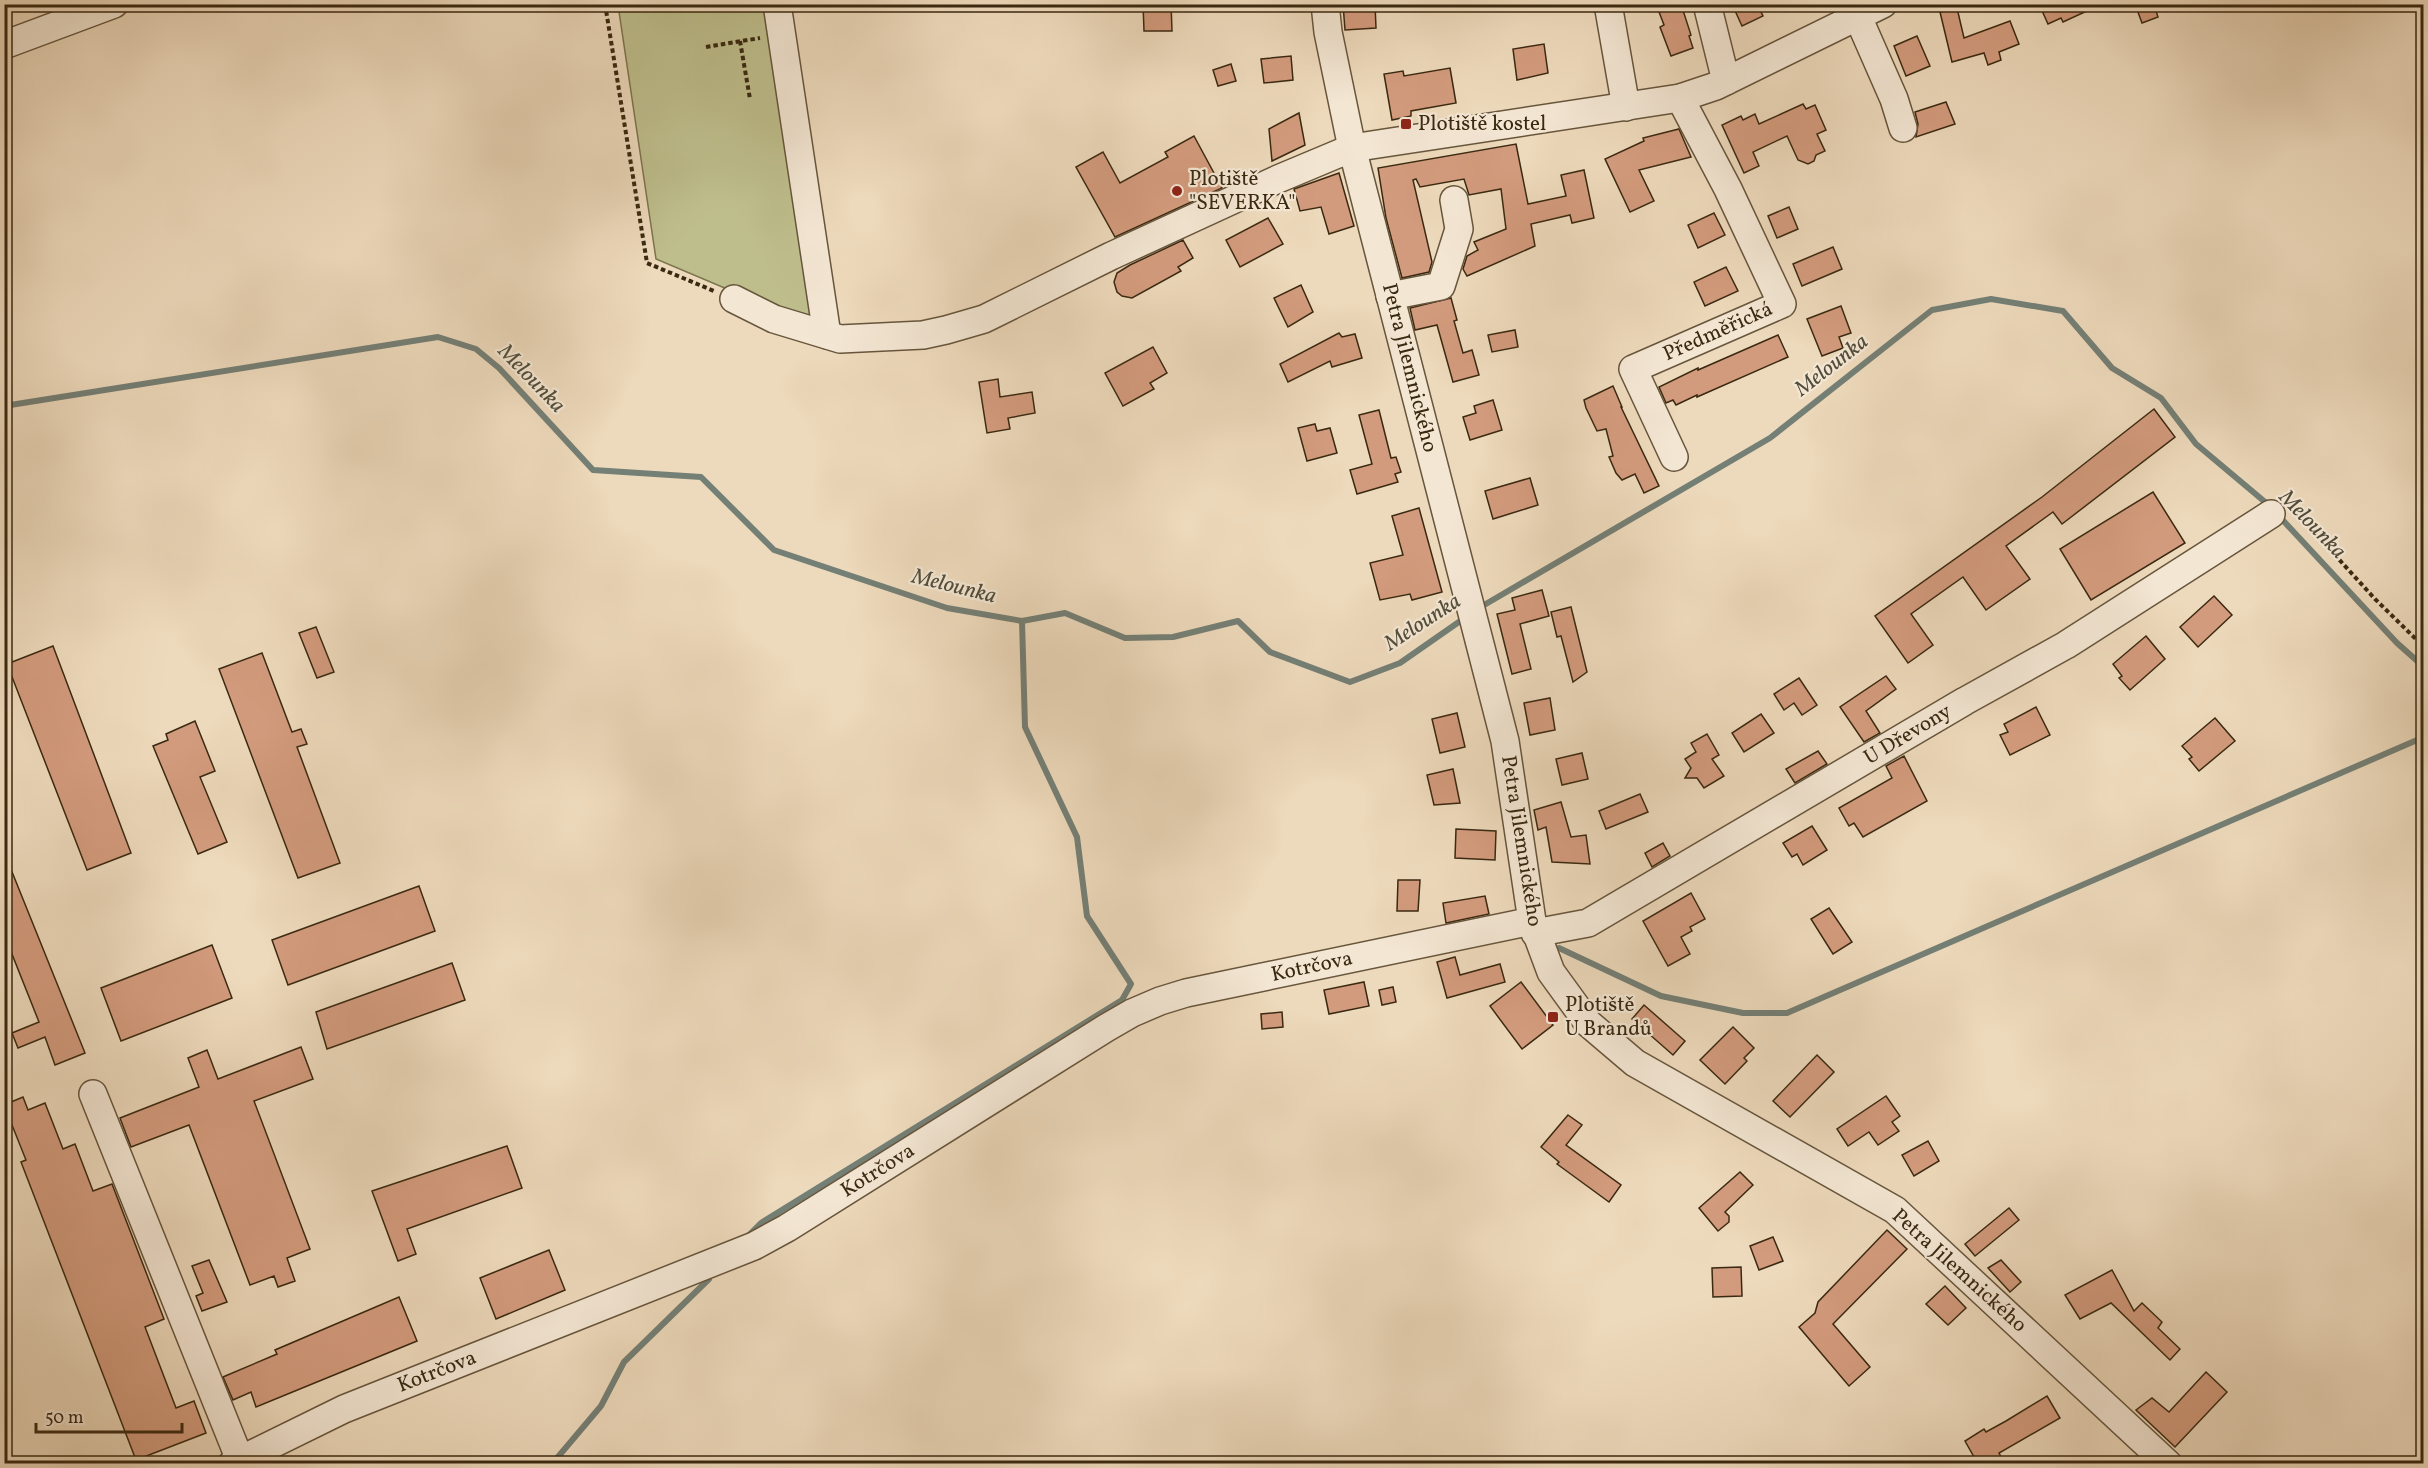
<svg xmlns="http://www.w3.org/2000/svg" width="2428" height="1468" font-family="Vollkorn,serif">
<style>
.green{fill:#bebe8c;stroke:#7c744e;stroke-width:1.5}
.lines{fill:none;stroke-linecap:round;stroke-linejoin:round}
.stream{stroke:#747f75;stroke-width:6}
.building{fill:#d39b7d;stroke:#3a2911;stroke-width:1.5}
.minor-casing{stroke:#67553c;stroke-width:30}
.path{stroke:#3a2911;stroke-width:4;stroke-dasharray:4.5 3;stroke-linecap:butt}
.minor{stroke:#f3e6d3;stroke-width:27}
.poi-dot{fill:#8f2418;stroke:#f3e6d3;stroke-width:2}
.labels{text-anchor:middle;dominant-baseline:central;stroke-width:4.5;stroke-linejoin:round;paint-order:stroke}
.poi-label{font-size:21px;fill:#3a2911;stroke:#f3e6d3;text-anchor:start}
.street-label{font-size:21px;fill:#3a2911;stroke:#f3e6d3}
.water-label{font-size:22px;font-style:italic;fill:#524d3a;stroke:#f3e6d3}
</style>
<rect width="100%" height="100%" fill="#edd9bb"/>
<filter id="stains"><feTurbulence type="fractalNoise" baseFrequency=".00333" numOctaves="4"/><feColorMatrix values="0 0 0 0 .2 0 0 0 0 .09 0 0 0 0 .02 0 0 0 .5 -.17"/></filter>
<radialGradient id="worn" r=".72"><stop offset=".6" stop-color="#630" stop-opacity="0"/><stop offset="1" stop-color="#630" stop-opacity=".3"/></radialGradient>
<path class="green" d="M618,5H770L817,327L656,259Z"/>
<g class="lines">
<g class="stream">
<path d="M4,406L438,337L476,349L499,368L593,470L701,477L774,550L947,608L1022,621L1065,613L1125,638L1173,637L1238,621L1270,652L1350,682L1400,663L1466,617"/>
<path d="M2278,515L2397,643L2424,667"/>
<path d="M1479,608L1770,438L1932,310L1991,299L2063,311L2112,368L2161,398L2196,444L2271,507"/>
<path d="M1559,948L1661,996L1743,1013H1787L2424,737"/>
<path d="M747,1237L761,1223L1122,1000L1131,984L1087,916L1077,837L1025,727L1022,621"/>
<path d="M552,1464L601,1406L624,1362L709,1279"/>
</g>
</g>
<g class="building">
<path d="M1143,4H1171L1172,31H1144Z"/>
<path d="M1343,4H1375L1376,28L1345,30Z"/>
<path d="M1656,4H1681L1691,35L1689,36L1693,48L1671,56L1660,27L1664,25Z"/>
<path d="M1732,4H1757L1763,16L1742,26Z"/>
<path d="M2039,4H2102L2063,22L2061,18L2048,24Z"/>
<path d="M2135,4H2154L2158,17L2142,23Z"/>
<path d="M1957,8L1964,38L2010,21L2019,44L1999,52L2001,60L1988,65L1984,53L1952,62L1940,12Z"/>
<path d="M1917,36L1930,66L1906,76L1894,46Z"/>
<path d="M1544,44L1548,73L1517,80L1513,49Z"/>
<path d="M1291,56L1293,80L1264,83L1261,59Z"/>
<path d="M1231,64L1236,81L1218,86L1213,70Z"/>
<path d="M1450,68L1456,103L1411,111V116L1392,120L1384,74L1403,71L1404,76Z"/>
<path d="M1946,102L1955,124L1916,137L1918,124L1915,112Z"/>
<path d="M1803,104L1806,109L1815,105L1826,130L1817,134L1825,151L1816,155L1814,161L1808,164L1798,160L1787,136L1753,152L1759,166L1744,173L1722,125L1741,116L1743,120L1755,114L1759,124Z"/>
<path d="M1299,113L1305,145L1272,161L1269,129Z"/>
<path d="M1679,129L1691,157L1639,170L1654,201L1630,212L1605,159L1644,141L1643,138Z"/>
<path d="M1194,136L1222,188L1115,237L1076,167L1103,152L1120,183L1168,157L1165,152Z"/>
<path d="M1516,144L1528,204L1566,196L1561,175L1584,170L1594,218L1572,223L1570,215L1531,224L1535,246L1467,276L1463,269L1467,256L1478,250L1474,242L1506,229L1501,189L1469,195L1464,179L1420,187L1416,179L1413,180L1432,262L1429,272L1402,278L1386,218L1378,168Z"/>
<path d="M1339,173L1354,226L1329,234L1321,207L1300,211L1294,189Z"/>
<path d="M1789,207L1798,229L1777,238L1768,216Z"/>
<path d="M1714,213L1725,235L1698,248L1688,225Z"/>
<path d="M1268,218L1283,244L1240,267L1226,240Z"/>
<path d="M1183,240L1193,258L1178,267L1181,271L1132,298L1122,296L1117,292L1114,282L1117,273L1130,265Z"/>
<path d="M1833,247L1842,269L1802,286L1793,264Z"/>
<path d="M1726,267L1738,291L1705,306L1694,282Z"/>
<path d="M1301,285L1313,312L1288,327L1274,298Z"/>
<path d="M1451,298L1457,320L1454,321L1463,353L1472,350L1479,375L1453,382L1437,325L1415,330L1410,308Z"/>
<path d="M1841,306L1851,333L1839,337L1843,348L1822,356L1807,319Z"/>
<path d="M1515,330L1518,347L1492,352L1488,335Z"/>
<path d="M1339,333L1342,337L1355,334L1362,358L1332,367L1330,361L1288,382L1280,364Z"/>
<path d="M1778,335L1788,357L1697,397V395L1676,405L1673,400L1666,403L1659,387L1698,368V370Z"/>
<path d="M1153,347L1167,373L1150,383L1154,389L1123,406L1105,373Z"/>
<path d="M998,379L1000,397L1032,392L1035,413L1008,418L1010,429L987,433L979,382Z"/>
<path d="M1613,386L1622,407H1621L1659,486L1644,493L1635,474L1622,480L1616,473L1609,457L1613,456L1606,429L1597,431L1586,408L1584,400Z"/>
<path d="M1493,400L1502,430L1470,440L1463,417L1476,413L1474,406Z"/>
<path d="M2154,409L2175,437L2062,524L2053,512L2006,546L2030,579L1986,610L1963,577L1911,614L1933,645L1908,663L1875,616L2042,497Z"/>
<path d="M1379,410L1391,458L1396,457L1401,472L1395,474L1398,482L1357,494L1350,470L1372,464L1359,415Z"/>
<path d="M1315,424L1317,431L1330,428L1337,453L1307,461L1298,428Z"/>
<path d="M1530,478L1538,505L1493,519L1485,491Z"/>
<path d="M2153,492L2185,543L2091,600L2060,549Z"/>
<path d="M1419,508L1442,592L1412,600L1410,594L1380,600L1370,563L1403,555L1392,516Z"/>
<path d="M1542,590L1549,616L1520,624L1531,669L1512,674L1497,614L1515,610L1512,598Z"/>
<path d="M2214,596L2232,615L2198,647L2180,627Z"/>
<path d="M1571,607L1587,672L1573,682L1561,636L1557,637L1551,612Z"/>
<path d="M316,627L334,672L317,678L299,633Z"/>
<path d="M2146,636L2165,659L2130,690L2119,678L2122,676L2113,664Z"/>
<path d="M53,646L131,853L87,870L7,664Z"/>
<path d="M262,653L292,732L301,729L307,744L297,747L340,863L298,878L219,669Z"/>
<path d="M1886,676L1896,689L1866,711L1880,733L1864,742L1840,707Z"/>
<path d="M1799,678L1817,705L1802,715L1794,703L1784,710L1774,694Z"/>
<path d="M1550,698L1555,730L1530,735L1524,703Z"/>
<path d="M2036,707L2050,735L2010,755L2000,735L2008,732L2004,724Z"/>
<path d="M1457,713L1465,747L1440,753L1432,719Z"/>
<path d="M1761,714L1774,733L1744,752L1732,733Z"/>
<path d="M2215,718L2235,741L2199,771L2189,759L2192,757L2182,746Z"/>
<path d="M195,721L215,771L200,777L227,842L198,854L153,746L168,740L166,734Z"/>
<path d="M1707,734L1719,755L1712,759L1724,776L1704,788L1697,778H1685L1691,768L1685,759L1696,752L1691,743Z"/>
<path d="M1818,751L1827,764L1795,783L1786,769Z"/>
<path d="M1582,753L1588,779L1562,785L1556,759Z"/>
<path d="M1904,756L1927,801L1863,837L1854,823L1849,826L1839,808L1892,778L1886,766Z"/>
<path d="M1453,769L1460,803L1434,805L1427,775Z"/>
<path d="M1640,794L1648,812L1606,829L1599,811Z"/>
<path d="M1561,802L1571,837L1586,835L1590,864L1552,862L1546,827L1538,830L1534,810Z"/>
<path d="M1812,826L1827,850L1803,865L1797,854L1792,857L1783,843Z"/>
<path d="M1456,829L1496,831L1495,860L1455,858Z"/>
<path d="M1663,843L1670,856L1652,867L1645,853Z"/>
<path d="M4,852L85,1053L55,1065L45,1037L18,1048L12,1033L39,1022L4,934Z"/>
<path d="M1398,880H1420L1418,911H1397Z"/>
<path d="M419,886L435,931L288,985L272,940Z"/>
<path d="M1691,893L1705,919L1690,927L1692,931L1681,937L1690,954L1668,966L1643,921Z"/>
<path d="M1485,896L1489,914L1446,923L1443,903Z"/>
<path d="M1829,908L1852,942L1833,954L1811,919Z"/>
<path d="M212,945L232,998L121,1041L101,988Z"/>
<path d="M1455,957L1460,975L1500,964L1505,982L1447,998L1437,962Z"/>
<path d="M452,963L465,1000L327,1049L316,1012Z"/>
<path d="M1364,982L1369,1006L1329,1014L1324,990Z"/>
<path d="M1521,982L1553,1025L1522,1049L1490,1006Z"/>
<path d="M1393,987L1396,1002L1382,1005L1379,990Z"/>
<path d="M1644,1005L1685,1041L1673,1055L1632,1019Z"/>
<path d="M1282,1012L1283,1027L1262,1029L1261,1014Z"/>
<path d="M1733,1027L1754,1048L1744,1058L1747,1061L1725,1084L1700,1060Z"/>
<path d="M301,1047L313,1079L254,1101L310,1249L287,1258L295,1281L278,1287L274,1276L250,1285L189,1125L131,1147L120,1118L199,1087L188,1058L207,1050L218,1079Z"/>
<path d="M1817,1055L1834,1072L1790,1117L1773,1101Z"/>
<path d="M1886,1096L1900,1116L1892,1122L1899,1131L1878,1145L1869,1132L1848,1146L1837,1129Z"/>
<path d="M23,1097L28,1110L45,1103L63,1149L75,1144L93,1191L112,1184L164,1319L145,1327L176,1408L194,1401L206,1433L136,1460L21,1162L26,1160L4,1105Z"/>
<path d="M1568,1115L1582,1125L1566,1145L1621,1185L1609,1202L1557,1164L1559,1162L1541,1147Z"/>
<path d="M1928,1141L1939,1161L1914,1176L1902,1155Z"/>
<path d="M507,1146L522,1188L407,1229L416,1254L398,1261L372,1191Z"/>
<path d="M1740,1172L1753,1185L1725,1212L1729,1216V1222L1718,1231L1699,1208Z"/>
<path d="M2009,1208L2019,1220L1975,1256L1965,1244Z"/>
<path d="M1887,1230L1907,1249L1833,1324L1870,1367L1849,1386L1799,1327L1815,1313L1818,1302Z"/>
<path d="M1773,1237L1783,1261L1759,1270L1750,1246Z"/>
<path d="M549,1250L565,1290L496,1319L480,1278Z"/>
<path d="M209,1260L227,1302L202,1311L196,1296L203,1293L192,1266Z"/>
<path d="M2001,1260L2021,1282L2010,1292L1988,1268Z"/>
<path d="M1741,1267L1742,1296L1713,1297L1712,1268Z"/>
<path d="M2112,1270L2134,1311L2142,1303L2162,1322L2158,1328L2180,1349L2170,1360L2111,1303L2080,1319L2065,1295Z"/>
<path d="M1945,1286L1966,1308L1948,1325L1926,1304Z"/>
<path d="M399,1297L417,1341L256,1407L251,1392L233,1400L223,1377L277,1354L275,1350Z"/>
<path d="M2206,1372L2227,1392L2175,1447L2136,1410L2152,1398L2169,1412Z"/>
<path d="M2047,1396L2060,1418L1999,1453L2005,1464H1978L1965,1441L1984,1429L1986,1432L2006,1421Z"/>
</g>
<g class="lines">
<g class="minor-casing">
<g id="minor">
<path d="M777,4L827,335"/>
<path d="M1325,4L1328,32L1352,148L1505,741L1532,921L1551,972L1588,1023L1635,1063L1895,1210L2168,1464"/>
<path d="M1608,4L1626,107"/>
<path d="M1707,4L1726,81"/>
<path d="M1858,17L1894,99L1903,128"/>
<path d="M4,45L114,4"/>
<path d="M1390,296L1441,286L1459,229L1454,200"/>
<path d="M734,299L774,319L840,339L923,335L946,330L984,319L1111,256L1278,179L1352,148L1680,98L1716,86L1883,4"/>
<path d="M1674,457L1633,369L1782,304L1728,189L1680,98"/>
<path d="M1535,933L1588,923L1965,701L2066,645L2271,514"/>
<path d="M93,1094L240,1460"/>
<path d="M232,1464L344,1409L754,1246L787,1228L1106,1028L1132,1013L1160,1001L1186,993L1532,921"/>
</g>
</g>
<g class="path">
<path d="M605,4L647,263L714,291"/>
<path d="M740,41L750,99"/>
<path d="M706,47L760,38"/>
<path d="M2294,510L2375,599L2424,647"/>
</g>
<use href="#minor" class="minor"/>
</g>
<g class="poi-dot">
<rect x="1400" y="118" width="12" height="12" rx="3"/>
<circle cx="1177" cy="191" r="6"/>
<rect x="1547" y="1011" width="12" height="12" rx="3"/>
</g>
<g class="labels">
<g class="poi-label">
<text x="1418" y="124">Plotiště kostel</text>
<text x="1189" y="179">Plotiště<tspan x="1189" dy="24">"SEVERKA"</tspan></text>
<text x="1565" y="1005">Plotiště<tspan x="1565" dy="24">U Brandů</tspan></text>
</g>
<g class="street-label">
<text transform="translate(1718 332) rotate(-24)">Předměřická</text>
<text transform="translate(1409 368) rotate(76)">Petra Jilemnického</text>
<text transform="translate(1908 735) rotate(-31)">U Dřevony</text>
<text transform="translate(1521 841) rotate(81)">Petra Jilemnického</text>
<text transform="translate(1312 967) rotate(-12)">Kotrčova</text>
<text transform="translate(878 1171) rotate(-32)">Kotrčova</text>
<text transform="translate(1959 1271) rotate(42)">Petra Jilemnického</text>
<text transform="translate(437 1372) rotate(-21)">Kotrčova</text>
</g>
<g class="water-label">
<text transform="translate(1832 366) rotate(-38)">Melounka</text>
<text transform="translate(531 379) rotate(46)">Melounka</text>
<text transform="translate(2312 525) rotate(46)">Melounka</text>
<text transform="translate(954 587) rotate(14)">Melounka</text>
<text transform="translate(1423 623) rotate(-33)">Melounka</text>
</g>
</g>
<rect width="2428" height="1468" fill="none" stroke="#edd9bb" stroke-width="24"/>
<rect x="6" y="6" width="2416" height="1456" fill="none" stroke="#3a2911" stroke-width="3"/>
<rect x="12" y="12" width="2404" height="1444" fill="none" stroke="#3a2911" stroke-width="1.5"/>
<path d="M36 1423v9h146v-9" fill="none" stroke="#3a2911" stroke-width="3"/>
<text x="45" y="1423" font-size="18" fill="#3a2911" stroke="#f3e6d3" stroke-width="4.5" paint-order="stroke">50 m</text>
<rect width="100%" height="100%" filter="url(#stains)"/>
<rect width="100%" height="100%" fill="url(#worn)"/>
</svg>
